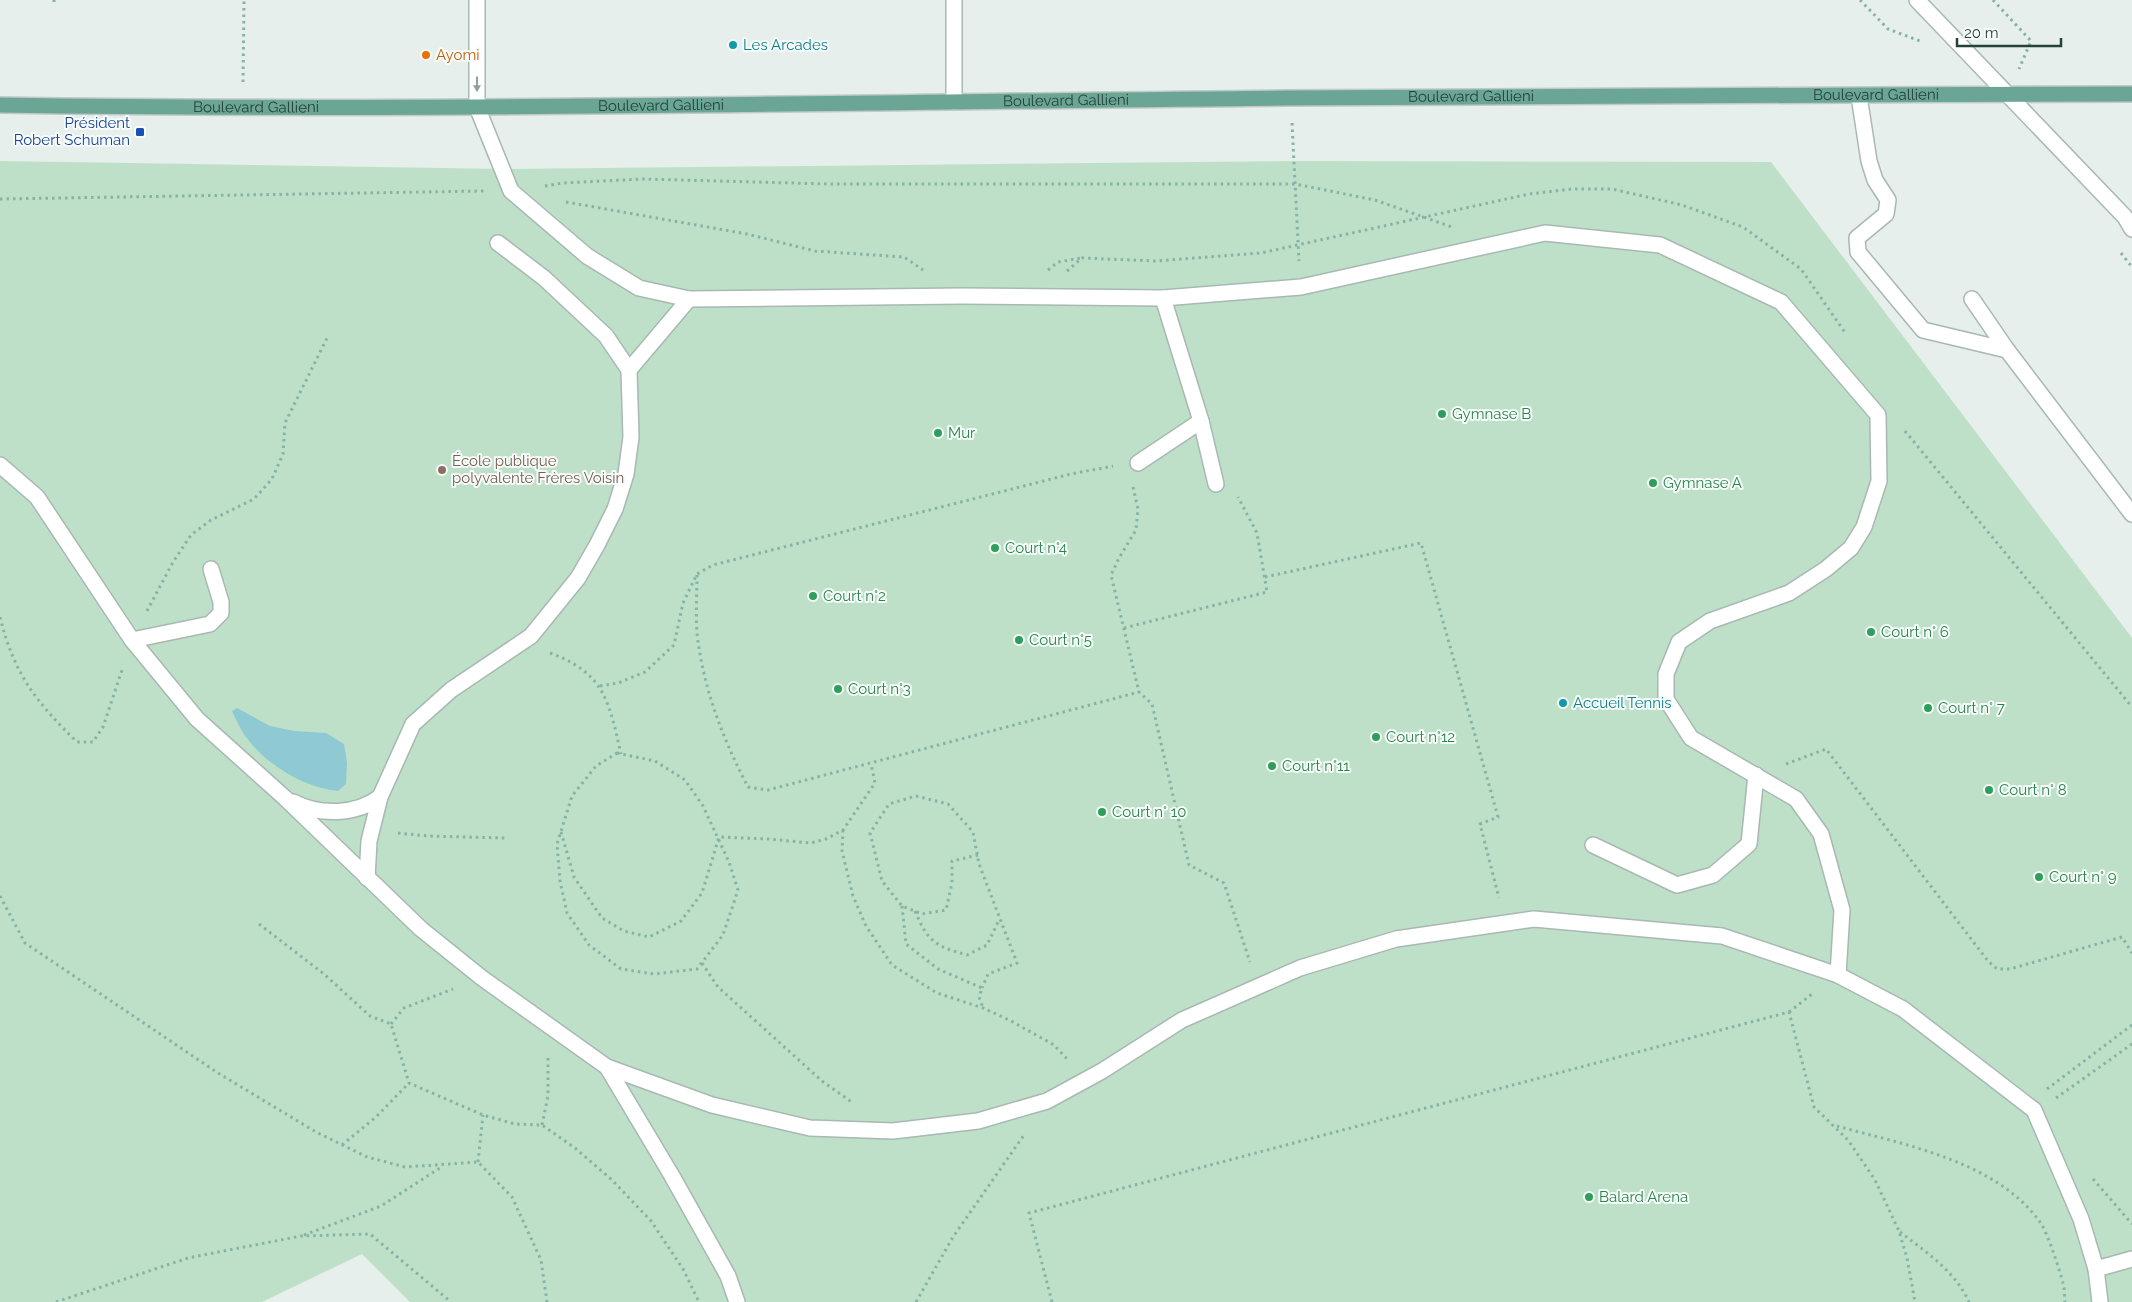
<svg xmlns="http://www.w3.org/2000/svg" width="2132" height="1302" font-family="Raleway,sans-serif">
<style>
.green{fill:#bfe0c8}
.water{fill:#8ec9d4}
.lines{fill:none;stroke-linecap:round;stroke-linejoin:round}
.minor-casing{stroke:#a8b8b2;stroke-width:18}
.major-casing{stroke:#c2cac8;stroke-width:18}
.path{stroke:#86b3a5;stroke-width:3;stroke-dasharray:2.5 4;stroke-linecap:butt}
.minor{stroke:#fff;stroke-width:15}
.major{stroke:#6aa596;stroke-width:15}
.oneway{fill:#92a09c}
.culture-dot{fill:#0f9aa8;stroke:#f7fbf9;stroke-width:2}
.food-dot{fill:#e8710a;stroke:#f7fbf9;stroke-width:2}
.transit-dot{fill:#1a4fb4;stroke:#f7fbf9;stroke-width:2}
.leisure-dot{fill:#2e9e5b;stroke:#f7fbf9;stroke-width:2}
.education-dot{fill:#8d6e63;stroke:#f7fbf9;stroke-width:2}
.labels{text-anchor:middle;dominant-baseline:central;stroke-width:4;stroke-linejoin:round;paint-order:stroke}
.culture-label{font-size:15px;fill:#0d838f;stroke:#f7fbf9;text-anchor:start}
.food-label{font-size:15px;fill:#c56008;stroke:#f7fbf9;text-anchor:start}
.street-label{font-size:15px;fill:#24423a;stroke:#f7fbf9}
.transit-label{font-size:15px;fill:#164399;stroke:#f7fbf9;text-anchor:end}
.leisure-label{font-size:15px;fill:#27864d;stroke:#f7fbf9;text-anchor:start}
.education-label{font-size:15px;fill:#785e54;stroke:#f7fbf9;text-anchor:start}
</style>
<rect width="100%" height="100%" fill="#e6efeb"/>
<path class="green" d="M0,161L503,169L1294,161L1771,162L2132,638V1302H410L362,1254L262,1302H0Z"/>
<path class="water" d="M237,708L270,726L294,731L326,733L344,744L347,763L346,784L338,791C306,788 270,767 250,742C242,733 237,722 232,711Z"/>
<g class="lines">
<g class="minor-casing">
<g id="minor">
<path d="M477,0V107L511,191L587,256L639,288L689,299L962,296L1163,298L1301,287L1545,233L1660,245L1781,302L1878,415L1879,481L1864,527L1851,548L1826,569L1789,593L1710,621L1679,642L1666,674V699L1691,738L1796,799L1821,834L1842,910L1838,975"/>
<path d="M954,0V102"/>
<path d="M1917,0L2125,217L2132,229"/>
<path d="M1859,96L1869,161L1875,180L1888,200L1886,214L1857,238L1858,252L1923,330L2007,350"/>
<path d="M498,243L544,278L606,336L629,370"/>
<path d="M1972,299L2007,350L2132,514"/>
<path d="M1201,421L1216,484"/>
<path d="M1138,463L1201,421L1163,298"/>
<path d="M0,465L37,497L132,640L197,719L285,798L421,929L482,978L607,1067L712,1105L810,1128L893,1131L978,1121L1047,1101L1102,1071L1182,1020L1300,968L1396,939L1534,919L1722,936L1838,975L1903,1009L2034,1110L2081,1219L2096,1269L2100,1302"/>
<path d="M132,640L210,624L221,613V602L211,569"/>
<path d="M293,802C320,816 356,815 380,797"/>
<path d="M1593,845L1677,885L1713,875L1749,844L1756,775"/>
<path d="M367,878L369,841L380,797L413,724L451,690L531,636L578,578L597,545L615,509L626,474L631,437L629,370L689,299"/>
<path d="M607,1067L672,1176L728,1276L737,1302"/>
<path d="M2096,1269L2132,1259"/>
</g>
</g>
<g class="major-casing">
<g id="major">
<path id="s1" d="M0,105C429,112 857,102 1286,98C1568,95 1850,95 2132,94"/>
</g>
</g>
<g class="path">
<path d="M1860,0L1888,29L1920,41"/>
<path d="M1993,0L2031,41L2019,69"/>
<path d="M54,2V0"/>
<path d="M243,82L244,0"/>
<path d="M1292,123L1299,261"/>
<path d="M545,186L563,183L643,179L830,184H1295L1375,200L1452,227"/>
<path d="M0,199L484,191"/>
<path d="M566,202L747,234L815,251L904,257L923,270"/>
<path d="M2121,253L2132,267"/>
<path d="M1048,270L1058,262L1081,258"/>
<path d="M1067,271L1082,258L1156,261L1261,253L1529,194L1572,189H1612L1682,205L1743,227L1801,269L1846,334"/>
<path d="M1905,431L2132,707"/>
<path d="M1133,487L1138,509L1136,530L1119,558L1111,575L1139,692L1152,704L1189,865L1224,883L1250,962"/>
<path d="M697,575C697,597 695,620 698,641C705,693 724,741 748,787L768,790L1139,692"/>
<path d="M1265,577L1421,543L1498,817L1480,824L1499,898"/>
<path d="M147,611L173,562L191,535L211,520L254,499L272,479L283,454L285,423L327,338"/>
<path d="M0,617C14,674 36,702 77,742H93L103,727L122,670"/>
<path d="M1124,628L1267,592L1257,533L1238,497"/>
<path d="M550,653C605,673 609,702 621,754"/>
<path d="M600,686L618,683L645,672L674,645L683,603L697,574L713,565L1071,474L1113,466"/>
<path d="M617,753L655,761L685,780L703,806L729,862L738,890L723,935L697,969L654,974L621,969L589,945L567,913L560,881L557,844L572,796L596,766Z"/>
<path d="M1786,764L1826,749L1988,961L1997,969H2010L2122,937L2132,953"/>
<path d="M843,830L842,851L853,896L866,926L892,965L937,993L983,1008L1011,1021L1054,1045L1069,1061"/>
<path d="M561,832L574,877L602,918L624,931L649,937L681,921L702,893L719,837L768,839L811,843L826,839L843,830L875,783L871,764"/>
<path d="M398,833L428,836L505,838"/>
<path d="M978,855L952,861V883L946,910L922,914L902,906L882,881L870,833L889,804L916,796L948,804L973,832L979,864L1017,963L988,974L982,988"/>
<path d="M0,896L25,943L218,1073L316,1132L367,1157L405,1167L478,1162L512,1197L541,1260L547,1302"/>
<path d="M902,906L906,944L938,969L982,988L979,997L983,1008"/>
<path d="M915,911C928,942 935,946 967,955L987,945L999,920"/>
<path d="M259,924L324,974L370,1016L391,1024L409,1083L483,1115L515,1124L542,1125L575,1148L612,1180L651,1221L683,1269L699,1302"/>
<path d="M702,963L718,987L822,1081L853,1103"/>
<path d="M1789,1012L1812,994"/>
<path d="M391,1024L404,1008L453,989"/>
<path d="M2047,1089L2132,1025"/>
<path d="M2056,1098L2132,1044"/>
<path d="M542,1125L548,1096V1057"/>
<path d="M1837,1126C1905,1145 1996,1161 2040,1222C2047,1231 2060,1271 2063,1283C2065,1289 2064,1296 2065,1302"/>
<path d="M342,1145L376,1117L409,1083"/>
<path d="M478,1162L483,1115"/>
<path d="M2093,1179L2132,1224"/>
<path d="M1900,1232C1926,1252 1955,1271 1969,1302"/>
<path d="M304,1235L381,1206L443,1166"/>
<path d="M56,1302L188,1258L301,1236L370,1234L451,1302"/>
<path d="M916,1302L953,1237L1024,1135"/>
<path d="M1052,1302L1029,1213L1789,1012L1814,1107L1848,1140L1875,1180L1899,1231L1907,1258L1915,1302"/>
</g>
<use href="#minor" class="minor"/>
<use href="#major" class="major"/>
</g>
<defs><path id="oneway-solid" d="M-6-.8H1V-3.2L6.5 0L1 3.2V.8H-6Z" transform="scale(1.25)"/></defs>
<use class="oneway" href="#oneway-solid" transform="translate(477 84) rotate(90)"/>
<g class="culture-dot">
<circle cx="733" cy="45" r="5"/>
<circle cx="1563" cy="703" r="5"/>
</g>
<circle class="food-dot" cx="426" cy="55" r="5"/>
<rect class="transit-dot" x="135" y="127" width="10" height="10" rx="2.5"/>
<g class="leisure-dot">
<circle cx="1442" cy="414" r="5"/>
<circle cx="938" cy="433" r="5"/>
<circle cx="1653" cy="483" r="5"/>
<circle cx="995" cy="548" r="5"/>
<circle cx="813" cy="596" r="5"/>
<circle cx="1871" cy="632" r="5"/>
<circle cx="1019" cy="640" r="5"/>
<circle cx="838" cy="689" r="5"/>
<circle cx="1928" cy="708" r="5"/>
<circle cx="1376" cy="737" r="5"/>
<circle cx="1272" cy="766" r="5"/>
<circle cx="1989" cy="790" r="5"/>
<circle cx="1102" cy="812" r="5"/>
<circle cx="2039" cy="877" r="5"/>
<circle cx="1589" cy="1197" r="5"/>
</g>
<circle class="education-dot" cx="442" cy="470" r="5"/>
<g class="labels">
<g class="culture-label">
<text x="743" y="45">Les Arcades</text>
<text x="1573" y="703">Accueil Tennis</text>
</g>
<g class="food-label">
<text x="436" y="55">Ayomi</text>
</g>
<g class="street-label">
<text stroke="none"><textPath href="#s1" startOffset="1876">Boulevard Gallieni</textPath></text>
<text stroke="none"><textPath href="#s1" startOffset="1471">Boulevard Gallieni</textPath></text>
<text stroke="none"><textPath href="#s1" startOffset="1066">Boulevard Gallieni</textPath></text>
<text stroke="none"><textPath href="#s1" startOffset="661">Boulevard Gallieni</textPath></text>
<text stroke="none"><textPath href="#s1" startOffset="256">Boulevard Gallieni</textPath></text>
</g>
<g class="transit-label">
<text x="130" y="123">Président<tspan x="130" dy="17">Robert Schuman</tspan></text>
</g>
<g class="leisure-label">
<text x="1452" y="414">Gymnase B</text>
<text x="948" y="433">Mur</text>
<text x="1663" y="483">Gymnase A</text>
<text x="1005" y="548">Court n°4</text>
<text x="823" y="596">Court n°2</text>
<text x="1881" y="632">Court n° 6</text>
<text x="1029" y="640">Court n°5</text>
<text x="848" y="689">Court n°3</text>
<text x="1938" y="708">Court n° 7</text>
<text x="1386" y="737">Court n°12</text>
<text x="1282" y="766">Court n°11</text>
<text x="1999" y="790">Court n° 8</text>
<text x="1112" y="812">Court n° 10</text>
<text x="2049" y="877">Court n° 9</text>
<text x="1599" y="1197">Balard Arena</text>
</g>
<g class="education-label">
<text x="452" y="461">École publique<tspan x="452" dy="17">polyvalente Frères Voisin</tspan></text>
</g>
</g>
<path d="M1957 38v8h104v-8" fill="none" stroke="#24423a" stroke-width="2.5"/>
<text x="1964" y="38" font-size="15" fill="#24423a" stroke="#f7fbf9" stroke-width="4" paint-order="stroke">20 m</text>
</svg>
